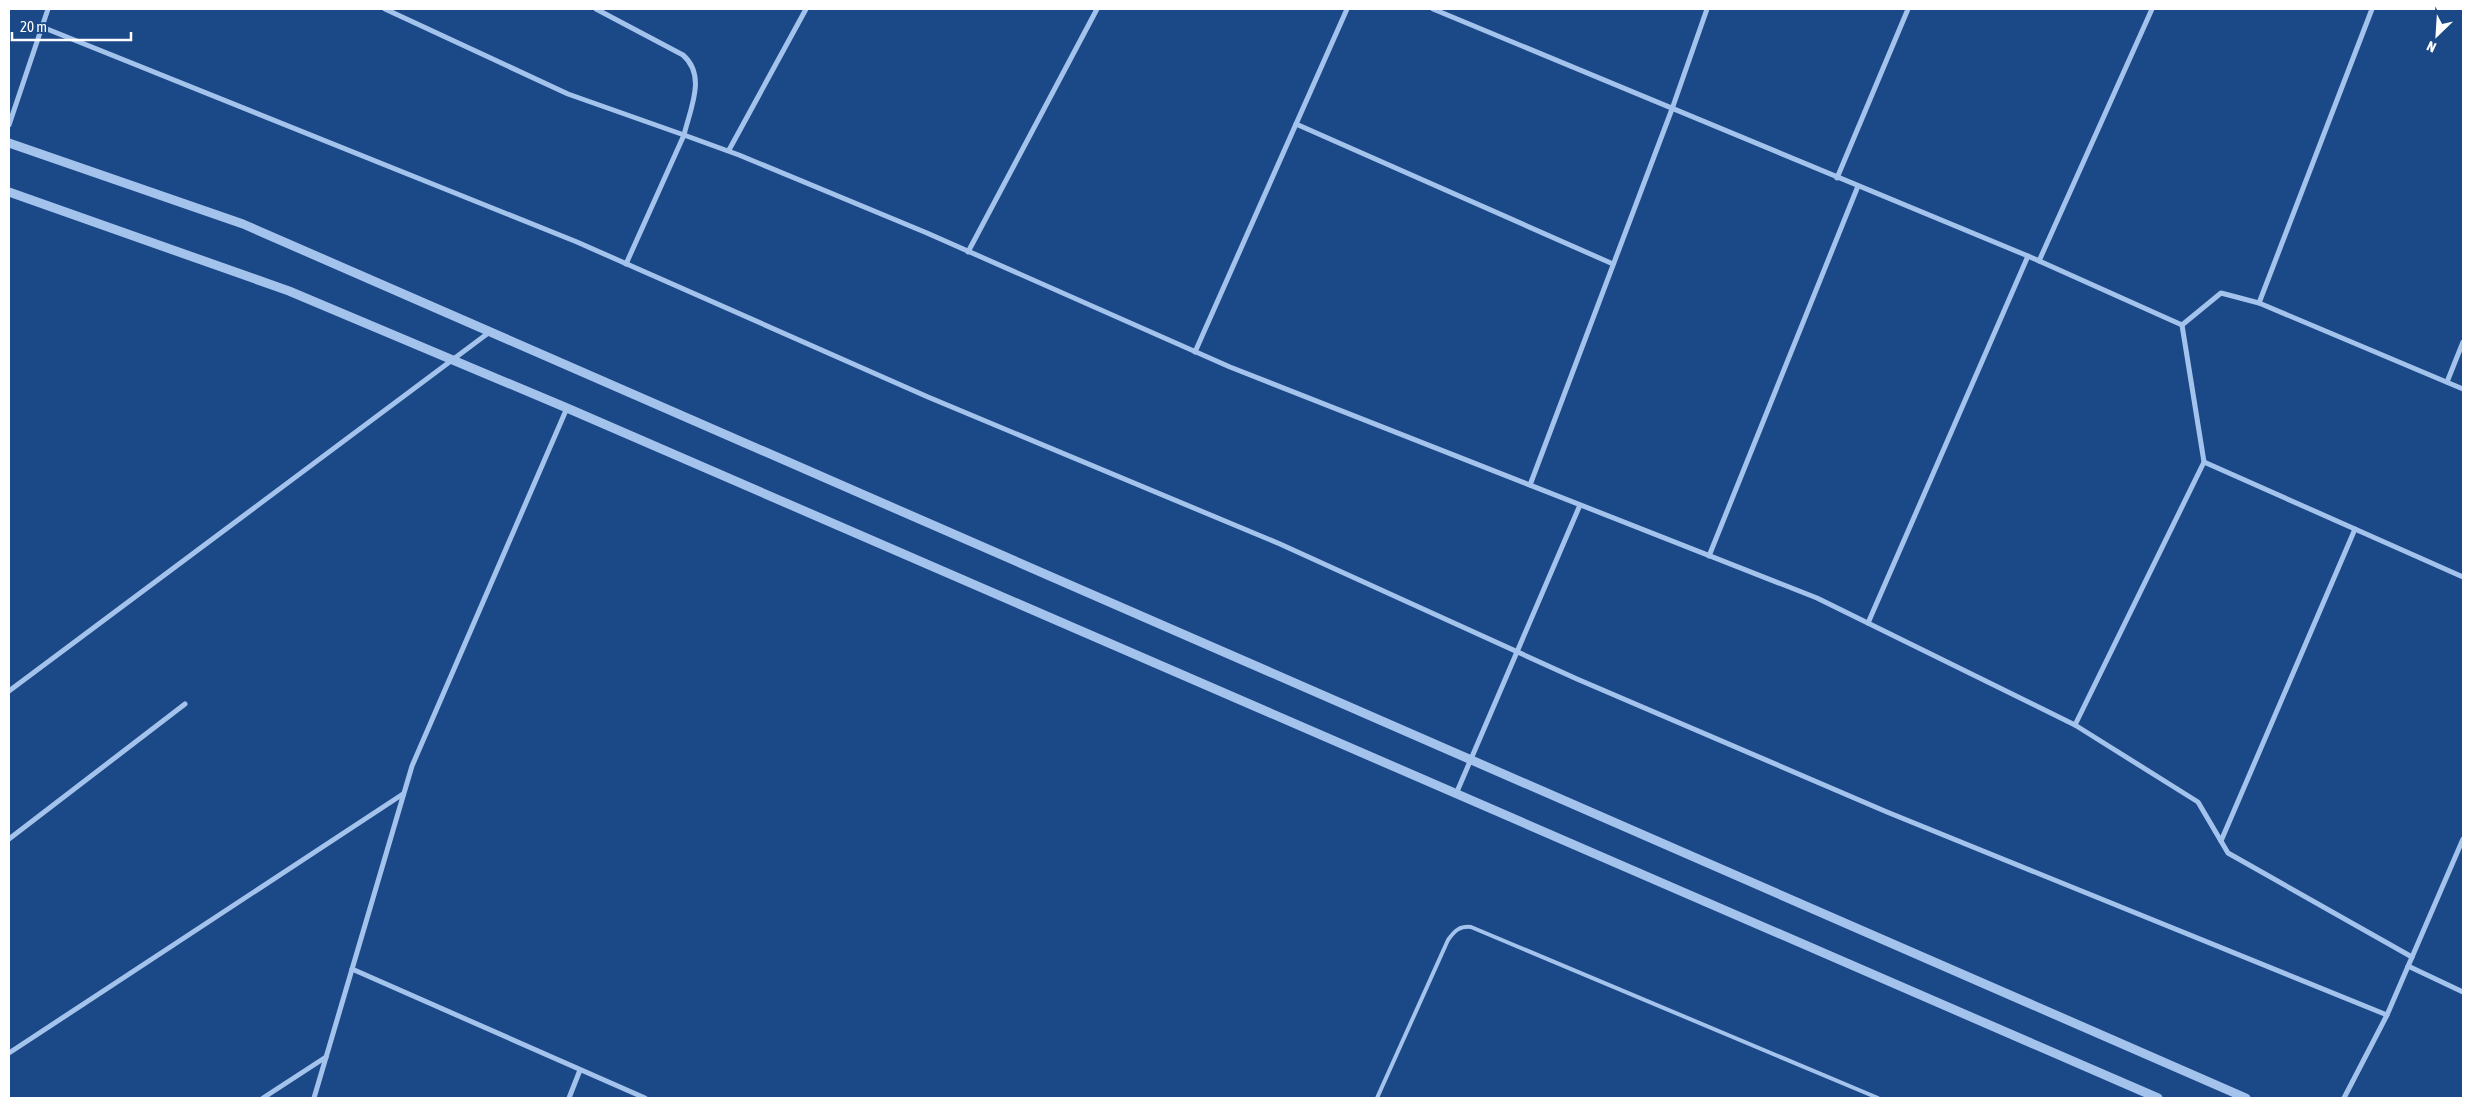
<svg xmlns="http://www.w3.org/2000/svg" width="2472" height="1107" font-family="'Asap Condensed',sans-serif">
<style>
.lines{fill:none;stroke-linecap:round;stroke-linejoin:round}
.service{stroke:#a4c3ec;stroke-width:4}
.minor{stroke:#a4c3ec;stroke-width:5}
.tertiary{stroke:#a4c3ec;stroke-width:9}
</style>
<rect width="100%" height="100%" fill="#1b4887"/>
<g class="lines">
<path class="service" d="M1377,1098L1448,940C1455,930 1460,926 1471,927L1878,1098"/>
<g class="minor">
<path d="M385,9L568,94L684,135C690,109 707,76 683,55L596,9"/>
<path d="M1433,9L2028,256L2182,325L2221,293L2259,303L2463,389"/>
<path d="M42,27L577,242L928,397L1280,544L1577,679L1887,812L2387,1015"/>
<path d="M1296,124L1613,264"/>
<path d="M9,125L48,9"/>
<path d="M729,150L806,9"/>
<path d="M1837,178L1908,9"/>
<path d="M968,252L1097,9"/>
<path d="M2039,261L2152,9"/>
<path d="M626,264L684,135L739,155L927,233L1230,367L1817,598L2075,725L2204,462L2463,577"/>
<path d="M2259,303L2372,9"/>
<path d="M2182,325L2204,462"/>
<path d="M1195,352L1347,9"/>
<path d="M2447,382L2463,342"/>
<path d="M1530,485L1672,109L1707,9"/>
<path d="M1709,556L1858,186"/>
<path d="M1868,623L2028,256"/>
<path d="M9,691L491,331"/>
<path d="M2075,725L2198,802L2228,853L2412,957"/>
<path d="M1456,794L1580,505"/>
<path d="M9,839L185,704"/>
<path d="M2221,841L2355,529"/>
<path d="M2408,966L2463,992"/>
<path d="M352,969L645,1098"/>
<path d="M9,1053L403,794"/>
<path d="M263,1098L326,1057"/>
<path d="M314,1098L412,766L567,408"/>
<path d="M569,1098L580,1070"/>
<path d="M2344,1098L2387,1015L2463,839"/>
</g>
<g class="tertiary">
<path d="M9,143L243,224L2246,1098"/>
<path d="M9,192L289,291L567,408L2158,1098"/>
</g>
</g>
<rect width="2472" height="1107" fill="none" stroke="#ffffff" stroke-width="20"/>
<g transform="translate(2437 35) rotate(205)" stroke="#1b4887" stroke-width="4" paint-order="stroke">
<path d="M0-4L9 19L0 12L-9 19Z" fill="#ffffff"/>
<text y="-8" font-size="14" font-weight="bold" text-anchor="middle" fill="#ffffff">N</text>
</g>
<path d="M12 32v8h119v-8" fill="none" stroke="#ffffff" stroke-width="2.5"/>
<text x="20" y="32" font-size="15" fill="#ffffff" stroke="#1b4887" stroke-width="4" paint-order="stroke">20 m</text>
</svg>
